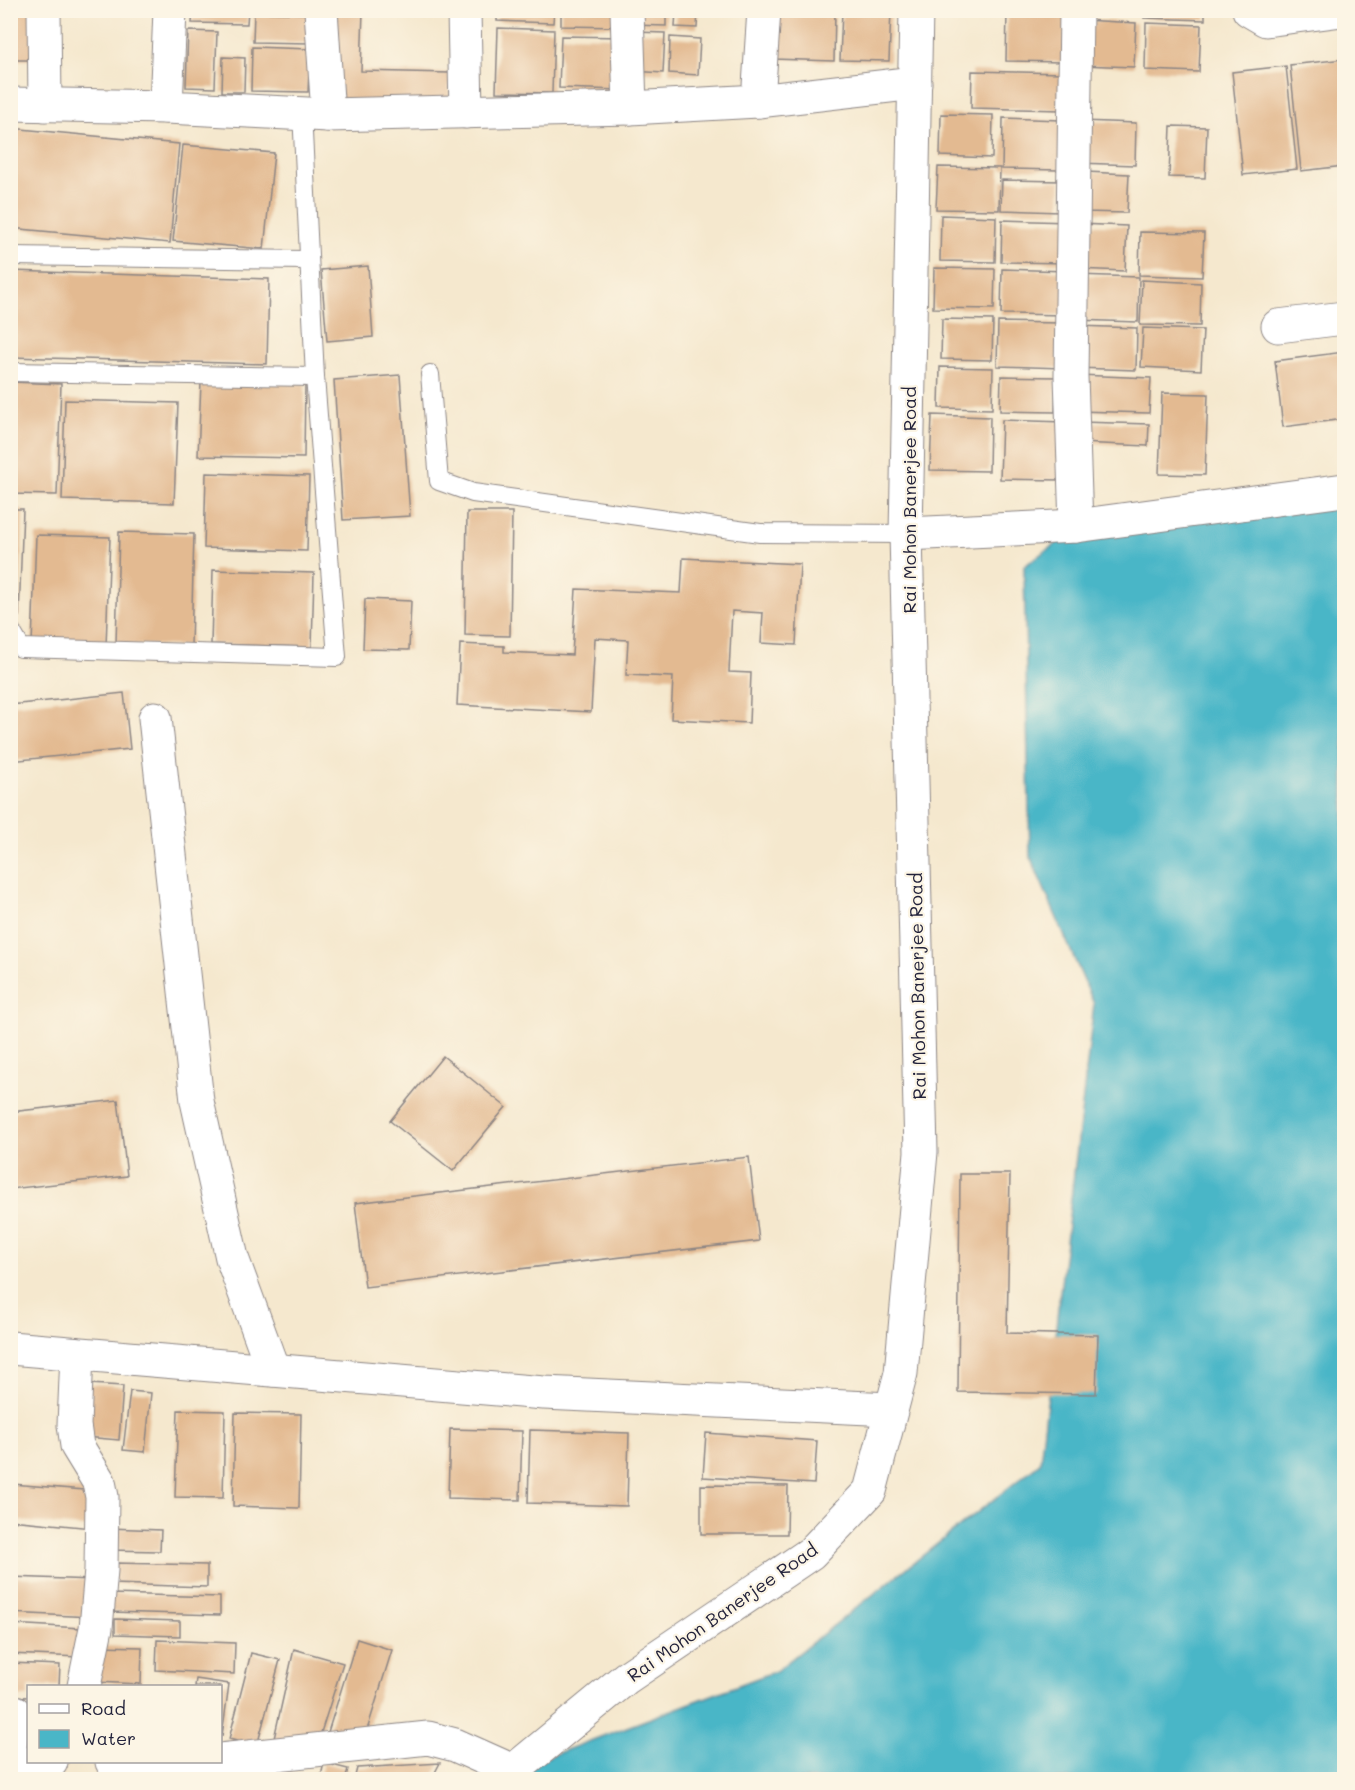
<svg xmlns="http://www.w3.org/2000/svg" width="1355" height="1790" font-family="Mali,sans-serif">
<style>
.water{fill:#4ab6c7;stroke:#366c81;stroke-width:1.5}
.building{fill:#e3ba91}
.lines{fill:none;stroke-linecap:round;stroke-linejoin:round}
.service-casing{stroke:#8c8584;stroke-width:20}
.minor-casing{stroke:#8c8584;stroke-width:35}
.service{stroke:#fff;stroke-width:18}
.minor{stroke:#fff;stroke-width:33}
.labels{text-anchor:middle;dominant-baseline:central;stroke-width:4.5;stroke-linejoin:round;paint-order:stroke}
.street-label{font-size:18px;fill:#22223b;stroke:#fcf5e5}
</style>
<rect width="100%" height="100%" fill="#fcf5e5"/>
<filter id="ink" filterUnits="userSpaceOnUse"><feTurbulence type="fractalNoise" baseFrequency=".0167" numOctaves="2"/><feDisplacementMap in="SourceGraphic" scale="12" xChannelSelector="R" yChannelSelector="G"/><feConvolveMatrix kernelMatrix="1 2 1 2 8 2 1 2 1" color-interpolation-filters="sRGB"/></filter>
<filter id="wash" filterUnits="userSpaceOnUse"><feTurbulence type="fractalNoise" baseFrequency=".008" numOctaves="4" result="noise"/><feDisplacementMap in="SourceGraphic" scale="24" xChannelSelector="R" yChannelSelector="G"/><feGaussianBlur stdDeviation="1.35" result="paint"/><feColorMatrix in="noise" values="0 0 0 0 0 0 0 0 0 0 0 0 0 0 0 0 0 1.4 0 .05"/><feComposite in="paint" operator="in"/></filter>
<g filter="url(#wash)">
<rect width="100%" height="100%" fill="#f5e8ce"/>
<path class="water" d="M1344,481V1779L515,1780L518,1768L776,1671L1040,1463L1094,1004L1030,856L1024,566L1096,516Z"/>
<g id="blocks">
<g class="building">
<path d="M193,10H248L247,24L192,23Z"/>
<path d="M331,10H363L361,71L450,73L449,104L328,101Z"/>
<path d="M497,10H554L553,23L497,21Z"/>
<path d="M561,10H622V27L561,26Z"/>
<path d="M632,10H666V26L631,25Z"/>
<path d="M676,10H698L697,28L675,27Z"/>
<path d="M774,10H835L834,61L773,59Z"/>
<path d="M842,10H891L889,61L840,60Z"/>
<path d="M1083,10H1137V15L1083,13Z"/>
<path d="M1144,10H1205V20L1144,18Z"/>
<path d="M1007,11L1065,12L1064,62L1006,61Z"/>
<rect x="10" y="12" width="25" height="48"/>
<path d="M254,12L311,14L310,43L253,42Z"/>
<path d="M1083,20L1136,23L1134,67L1081,65Z"/>
<path d="M1146,23L1201,25L1199,72L1145,70Z"/>
<path d="M498,28L554,30L552,93L496,92Z"/>
<path d="M188,31L217,32L215,88L186,87Z"/>
<path d="M635,32L665,33L663,73L633,71Z"/>
<path d="M561,36L623,37L621,90L559,88Z"/>
<path d="M670,37L700,39L698,75L669,73Z"/>
<path d="M252,47L310,49L308,92L251,91Z"/>
<path d="M223,57L245,58L244,92H222Z"/>
<path d="M1344,59V166L1301,171L1290,65Z"/>
<path d="M1286,66L1297,169L1243,175L1232,72Z"/>
<path d="M972,71L1062,73L1061,110L971,108Z"/>
<path d="M941,114L993,115L992,158L940,156Z"/>
<path d="M1003,118L1061,120L1060,170L1002,169Z"/>
<path d="M1081,121L1136,123L1135,165L1079,163Z"/>
<path d="M1171,126L1207,127L1205,178L1169,177Z"/>
<path d="M10,128L179,144L170,243L10,228Z"/>
<path d="M183,145L274,153L264,249L173,241Z"/>
<path d="M938,167L1000,168L999,210L936,209Z"/>
<path d="M1086,172L1129,174L1127,213L1084,212Z"/>
<path d="M1002,180L1061,181L1060,212L1001,210Z"/>
<path d="M941,215L996,217L995,262L940,261Z"/>
<path d="M1002,220L1068,222L1067,263L1001,262Z"/>
<path d="M1078,224L1127,226L1125,271L1076,269Z"/>
<path d="M1140,232L1204,233L1202,277L1139,275Z"/>
<path d="M368,266L373,337L327,341L321,270Z"/>
<path d="M934,268L995,269L994,309L933,308Z"/>
<path d="M1002,269L1067,271L1066,315L1001,314Z"/>
<path d="M10,271L269,279L267,364L10,357Z"/>
<path d="M1076,275L1139,277L1138,322L1074,320Z"/>
<path d="M1142,280L1201,283L1200,326L1140,325Z"/>
<path d="M942,319L993,320L992,360L941,359Z"/>
<path d="M998,322L1063,323L1062,368L997,366Z"/>
<path d="M1077,326L1137,328L1136,370L1076,368Z"/>
<path d="M1143,328L1203,330L1201,370L1141,367Z"/>
<path d="M1344,352V419L1283,427L1275,361Z"/>
<path d="M940,367L993,368L992,409L939,408Z"/>
<path d="M400,375L410,516L343,520L334,380Z"/>
<path d="M1078,375L1151,378L1149,413L1077,411Z"/>
<path d="M1001,376L1056,377L1055,412L1000,411Z"/>
<path d="M10,382L61,384L57,495L10,494Z"/>
<path d="M201,382L305,384L304,458L198,456Z"/>
<path d="M1162,393L1208,394L1205,475L1159,474Z"/>
<path d="M65,400L178,403L174,503L62,500Z"/>
<path d="M932,415L990,417L989,471L930,470Z"/>
<path d="M1002,420L1064,422L1062,480L1000,479Z"/>
<path d="M1080,422L1149,424L1148,446L1079,443Z"/>
<path d="M206,473L309,476L307,551L204,548Z"/>
<path d="M10,509H23L19,616H10Z"/>
<path d="M467,512H512L510,636L465,635Z"/>
<path d="M119,532L194,534L191,646L116,644Z"/>
<path d="M36,535L110,537L106,646L32,644Z"/>
<path d="M683,558L800,564L796,645L761,643L763,613L732,611L729,672L751,673L749,723L671,719L673,677L626,675L628,640L595,638L591,712L457,705L460,644L504,646V652L572,655L576,589L681,593Z"/>
<path d="M213,570L314,573L312,647L211,644Z"/>
<path d="M365,599L411,601L409,650L363,649Z"/>
<path d="M124,693L130,749L10,761V705Z"/>
<path d="M443,1056L506,1107L453,1171L390,1121Z"/>
<path d="M118,1100L127,1176L10,1189V1112Z"/>
<path d="M749,1157L759,1241L365,1287L355,1203Z"/>
<path d="M960,1174H1010L1007,1333L1098,1335L1096,1394L958,1392Z"/>
<path d="M89,1384L123,1386L119,1440L85,1437Z"/>
<path d="M130,1391L151,1393L145,1452L123,1450Z"/>
<path d="M178,1410L225,1411L223,1498L175,1497Z"/>
<path d="M235,1413L301,1414L299,1508L233,1506Z"/>
<path d="M450,1429L522,1431L520,1500L448,1498Z"/>
<path d="M530,1430L629,1433L627,1506L528,1503Z"/>
<path d="M706,1433L817,1441L814,1484L703,1477Z"/>
<path d="M12,1484L96,1491L92,1528L10,1520Z"/>
<path d="M701,1485L788,1486L787,1534H701Z"/>
<path d="M108,1528L161,1530L160,1551L107,1550Z"/>
<path d="M114,1563L207,1565V1587L113,1584Z"/>
<path d="M10,1577L94,1580L92,1617L10,1613Z"/>
<path d="M110,1594L220,1597V1615L110,1612Z"/>
<path d="M115,1619L180,1621V1636L115,1634Z"/>
<path d="M10,1624L81,1628L80,1657L10,1654Z"/>
<path d="M357,1639L392,1650L363,1743L328,1732Z"/>
<path d="M157,1640L235,1643L234,1674L156,1670Z"/>
<path d="M97,1646L142,1647L141,1684L95,1682Z"/>
<path d="M294,1649L343,1663L318,1742L273,1743Z"/>
<path d="M251,1653L280,1660L257,1746L229,1739Z"/>
<path d="M10,1663L60,1665L59,1686H28V1697L10,1696Z"/>
<path d="M196,1679L229,1684L222,1736L220,1686H195Z"/>
<path d="M324,1763L348,1769L345,1780H320Z"/>
<path d="M440,1763L431,1780H354L357,1768Z"/>
<path d="M278,1771L311,1779V1780H275Z"/>
<path d="M224,1772L253,1779L252,1780H222Z"/>
</g>
</g>
</g>
<g filter="url(#ink)">
<use href="#blocks" fill-opacity="0" stroke="#8c8584" stroke-width="1.5"/>
<g class="lines">
<g class="service-casing">
<g id="service">
<path d="M10,256L307,260"/>
<path d="M10,372L315,377L302,112"/>
<path d="M430,374L439,481L473,493L760,533L906,534"/>
<path d="M10,629L21,648L337,657L315,377"/>
</g>
</g>
<g class="minor-casing">
<g id="minor">
<path d="M44,10L45,105"/>
<path d="M170,10L166,107L328,115L630,108L758,101L915,83"/>
<path d="M321,10L328,115"/>
<path d="M464,10L466,112"/>
<path d="M627,10L630,108"/>
<path d="M1249,10L1266,20L1342,10"/>
<path d="M758,101L764,10"/>
<path d="M10,104L166,107"/>
<path d="M1278,326L1344,318"/>
<path d="M1076,526L1071,376L1076,10"/>
<path d="M906,534L1076,526L1344,490"/>
<path d="M155,718L197,1101L232,1258L273,1370"/>
<path d="M10,1348L544,1393L891,1409"/>
<path d="M77,1354L74,1425L77,1446L99,1482L102,1497L101,1570L96,1628L84,1686"/>
<path d="M10,1712H15L10,1747"/>
<path d="M220,1760L428,1738L455,1745L513,1771"/>
<path d="M112,1762L172,1764L207,1762"/>
<path d="M10,1765L51,1762"/>
<path d="M506,1780L513,1771L626,1678L811,1553L870,1491L901,1373L921,1152L906,534L916,10"/>
</g>
</g>
<use href="#service" class="service"/>
<use href="#minor" class="minor"/>
</g>
</g>
<g class="labels">
<g class="street-label">
<text transform="translate(909 500) rotate(-90)">Rai Mohon Banerjee Road</text>
<text transform="translate(917 986) rotate(-91)">Rai Mohon Banerjee Road</text>
<text transform="translate(722 1612) rotate(-35)">Rai Mohon Banerjee Road</text>
</g>
</g>
<rect width="1355" height="1790" fill="none" stroke="#fcf5e5" stroke-width="36"/>
<rect x="27" y="1685" width="195" height="78" fill="#fcf5e5" stroke="#a5a1a1" stroke-width="1.5"/>
<rect x="39" y="1704" width="30" height="9" fill="#ffffff" stroke="#a5a1a1" stroke-width="1.5"/>
<text x="81" y="1715" font-size="18" fill="#22223b">Road</text>
<rect x="39" y="1730" width="30" height="18" fill="#4ab6c7" stroke="#a5a1a1" stroke-width="1.5"/>
<text x="81" y="1745" font-size="18" fill="#22223b">Water</text>
</svg>
